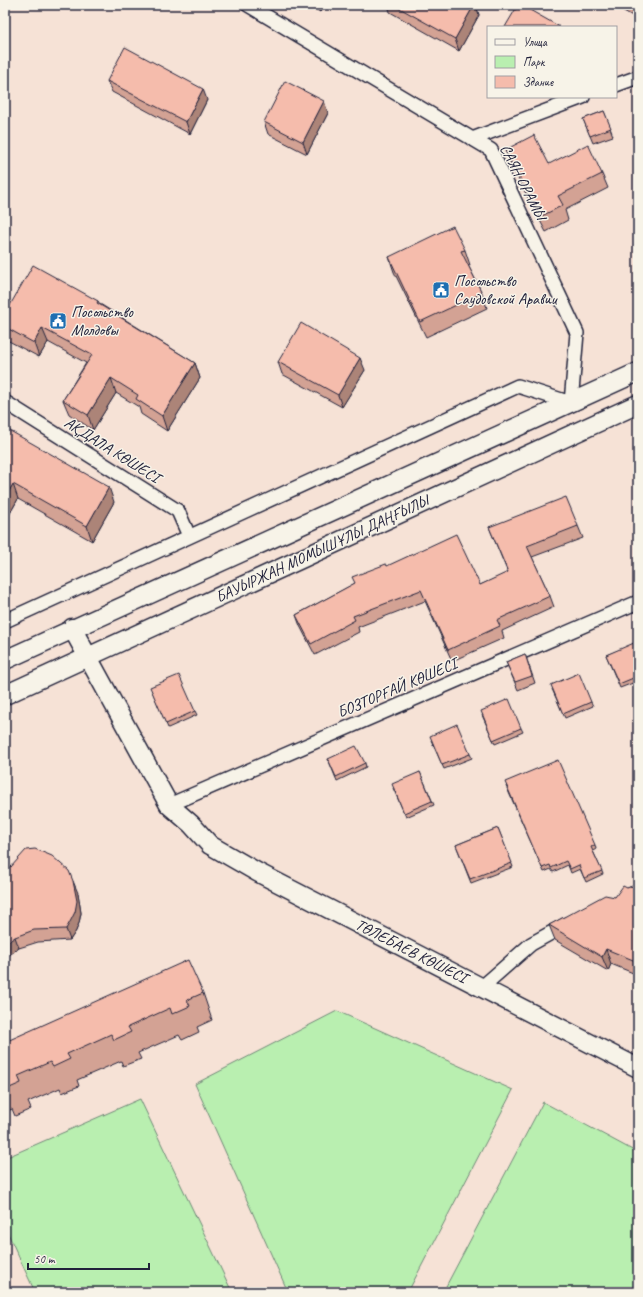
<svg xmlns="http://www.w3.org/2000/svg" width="643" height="1297" font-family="Caveat,sans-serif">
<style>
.green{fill:#b9efb0;stroke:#6e8876}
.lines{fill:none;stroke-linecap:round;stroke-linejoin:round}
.street-casing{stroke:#22223b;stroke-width:16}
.secondary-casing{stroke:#22223b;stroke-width:21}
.street{stroke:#f7f3e8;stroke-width:13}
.secondary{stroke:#f7f3e8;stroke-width:18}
.wall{fill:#d3a294;stroke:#22223b}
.shaded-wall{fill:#ac8478;stroke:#22223b}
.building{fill:#f5bcac;stroke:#22223b}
.labels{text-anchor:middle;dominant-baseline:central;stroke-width:3;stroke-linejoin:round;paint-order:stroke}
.street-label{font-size:16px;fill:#22223b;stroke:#f7f3e8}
.poi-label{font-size:16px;fill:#22223b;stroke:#f7f3e8;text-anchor:start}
</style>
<rect width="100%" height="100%" fill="#f6e2d6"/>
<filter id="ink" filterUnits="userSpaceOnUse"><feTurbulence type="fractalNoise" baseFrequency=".025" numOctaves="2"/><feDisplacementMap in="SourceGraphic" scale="8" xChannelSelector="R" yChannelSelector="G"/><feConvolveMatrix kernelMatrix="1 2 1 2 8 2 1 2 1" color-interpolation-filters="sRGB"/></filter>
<g filter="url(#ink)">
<g class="green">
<path d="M337,1011L513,1090L408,1292H288L195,1084Z"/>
<path d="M140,1099L232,1292H35L5,1227V1158Z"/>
<path d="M543,1102L638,1153V1292H443Z"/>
</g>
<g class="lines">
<g class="street-casing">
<g id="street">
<path d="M616,85L638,77"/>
<path d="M472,139L583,97"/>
<path d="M5,402L178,511L189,536"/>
<path d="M5,621L518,386L571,403L577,333L491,150L248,5"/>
<path d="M169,805L638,602"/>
<path d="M482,987L531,944L567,924"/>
</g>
</g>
<g class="secondary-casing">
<g id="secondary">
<path d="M72,628L169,805L191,824L210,845L257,872L638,1068"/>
<path d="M5,660L638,372"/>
<path d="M5,695L638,404"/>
</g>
</g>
<use href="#street" class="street"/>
<use href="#secondary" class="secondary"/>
</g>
<g class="wall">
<path d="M309,5H324L320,12Z"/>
<path d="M388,5H476L479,15L459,51L390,12Z"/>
<path d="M613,5H638V19Z"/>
<path d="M107,81L207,100L190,134L112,92Z"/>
<path d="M604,111L613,136L593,143L583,119Z"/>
<path d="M328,113L307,154L268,134L264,122Z"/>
<path d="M505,150L549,164L602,174L608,188L565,210L568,220L546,232L511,165Z"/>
<path d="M465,250L470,265H468L482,293L487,308L426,337L394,272L389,257Z"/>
<path d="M98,301L100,304L195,363L200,378L167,431L141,414L139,407L116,393L93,430L69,414L63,400L86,363L48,342L39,357L5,339V314Z"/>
<path d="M278,362L365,370L342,407L282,374Z"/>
<path d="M5,428L114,502L92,541L18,499L5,522Z"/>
<path d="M578,526L583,538L532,557L550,596L554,607L502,631L504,638L452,661L425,601L358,627L359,632L315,655L300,626L296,615L387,566L480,585L508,573L489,527Z"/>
<path d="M638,643V681L620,688L606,655Z"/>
<path d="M525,654L535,683L518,690L506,662Z"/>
<path d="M552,689L591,702L593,706L565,718Z"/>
<path d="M152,691L195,711L197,715L168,728Z"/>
<path d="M482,715L521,728L523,732L495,744Z"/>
<path d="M431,740L470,754L472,758L444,769Z"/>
<path d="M328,759L365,763L366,767L337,781Z"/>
<path d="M420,772L434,805L406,817L393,788Z"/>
<path d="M506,786L595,845L596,849L593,851L603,874L586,882L580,869L571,873L568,865L553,872L551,869L544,872Z"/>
<path d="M498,828L513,867L471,883L456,845Z"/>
<path d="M5,864L78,893L81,913L79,923L76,931L70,940L38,942L19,948L5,958Z"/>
<path d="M638,884V975L611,964L608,971L555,940L549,925L615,897L627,888Z"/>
<path d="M203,993L212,1020L197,1027L199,1032L182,1040L179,1035L138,1053L141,1059L123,1066L121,1061L77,1080L79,1086L62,1093L60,1088L28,1102L31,1109L15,1116L12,1109L5,1112V1042Z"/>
</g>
<g class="shaded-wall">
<path d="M318,5H324L320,12Z"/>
<path d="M474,5H476L479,15L459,51L455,39Z"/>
<path d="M203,89L207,100L190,134L186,122Z"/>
<path d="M324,101L328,113L307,154L303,142Z"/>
<path d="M42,328L48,342L39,357L34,343Z"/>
<path d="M360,358L365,370L342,407L338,395Z"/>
<path d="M195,363L200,378L167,431L162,416Z"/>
<path d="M111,378L116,393L93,430L88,415Z"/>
<path d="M13,484L18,499L5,522V498Z"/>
<path d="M109,487L114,502L92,541L87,526Z"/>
<path d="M73,881L78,893L81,913L79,923L76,931L70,940L66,929Z"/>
<path d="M15,937L19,948L5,958V944Z"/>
<path d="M606,949L611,964L608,971L602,957Z"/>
</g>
<g class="building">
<path d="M394,5H474L455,39Z"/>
<path d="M518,5H521L560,27H505Z"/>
<path d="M628,5H638V10Z"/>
<path d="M125,47L203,89L186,122L107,81Z"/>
<path d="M285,81L324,101L303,142L264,122Z"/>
<path d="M604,111L611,128L590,136L583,119Z"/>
<path d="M534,135L549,164L588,144L602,174L558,196L563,205L540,217L505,150Z"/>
<path d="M453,226L465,250L461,251L482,293L420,322L389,257Z"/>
<path d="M33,265L98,301L97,303L195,363L162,416L136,399L138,395L111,378L88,415L63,400L92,355L42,328L34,343L5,327V314Z"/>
<path d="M301,323L360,358L338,395L278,362Z"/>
<path d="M5,428L109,487L87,526L13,484L5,498Z"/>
<path d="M566,497L578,526L527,546L550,596L497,620L500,626L448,650L421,590L353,616L355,620L311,644L296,615L355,583L352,577L386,564L387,566L456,534L480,585L508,572L489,527Z"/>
<path d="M634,643L635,645L638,643V676L619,684L606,655Z"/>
<path d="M525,654L532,676L515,682L506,662Z"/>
<path d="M579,673L591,702L563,714L551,685Z"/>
<path d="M179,675L195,711L166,724L150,687Z"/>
<path d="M509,699L521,728L493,740L481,711Z"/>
<path d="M457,724L470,754L442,765L430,736Z"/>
<path d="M356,746L365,763L336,777L328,759Z"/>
<path d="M558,760L595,845L591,847L602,871L584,878L579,865L570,869L566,861L551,868L550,865L542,868L505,782Z"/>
<path d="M420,772L432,801L404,813L392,784Z"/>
<path d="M498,828L512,863L470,879L456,845Z"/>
<path d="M35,849L52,856L69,871L73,881L77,901L75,912L71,920L66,929L34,930L15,937L5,944V864L11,867L26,850Z"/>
<path d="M638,884V962L606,949L602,957L549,925L605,895L615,897L623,886L627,888Z"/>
<path d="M188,960L203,993L187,1000L190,1006L172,1014L170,1008L128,1027L131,1032L114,1040L111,1034L67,1054L70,1059L53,1067L50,1062L18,1076L21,1083L5,1090V1042Z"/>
</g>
</g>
<defs>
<g id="civic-square" transform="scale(0.9)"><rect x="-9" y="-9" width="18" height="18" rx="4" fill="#1f6fb2" stroke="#f7f3e8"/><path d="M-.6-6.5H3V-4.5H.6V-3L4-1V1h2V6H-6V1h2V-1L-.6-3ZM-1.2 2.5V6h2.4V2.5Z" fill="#fff"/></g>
</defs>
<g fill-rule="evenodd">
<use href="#civic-square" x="441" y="290"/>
<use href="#civic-square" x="58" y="321"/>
</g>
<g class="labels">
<g class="street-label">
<text transform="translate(523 182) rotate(63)">САЯН ОРАМЫ</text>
<text transform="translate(112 450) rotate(32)">АҚДАЛА КӨШЕСІ</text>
<text transform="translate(322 549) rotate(-25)">БАУЫРЖАН МОМЫШҰЛЫ ДАҢҒЫЛЫ</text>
<text transform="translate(397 688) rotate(-23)">БОЗТОРҒАЙ КӨШЕСІ</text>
<text transform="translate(411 951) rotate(27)">ТӨЛЕБАЕВ КӨШЕСІ</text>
</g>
<g class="poi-label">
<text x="454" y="281">Посольство<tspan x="454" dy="18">Саудовской Аравии</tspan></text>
<text x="71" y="312">Посольство<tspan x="71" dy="18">Молдовы</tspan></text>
</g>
</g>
<rect width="643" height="1297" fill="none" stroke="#f7f3e8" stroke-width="20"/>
<rect x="10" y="10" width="623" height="1277" fill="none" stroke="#22223b" stroke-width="1.5" filter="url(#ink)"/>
<rect x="487" y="26" width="130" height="72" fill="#f7f3e8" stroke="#a29fa3"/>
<rect x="495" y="39" width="20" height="6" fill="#f7f3e8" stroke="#a29fa3"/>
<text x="523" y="46" font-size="12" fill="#22223b">Улица</text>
<rect x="495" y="56" width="20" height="12" fill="#b9efb0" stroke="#a29fa3"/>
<text x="523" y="66" font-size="12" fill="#22223b">Парк</text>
<rect x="495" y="76" width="20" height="12" fill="#f5bcac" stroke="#a29fa3"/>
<text x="523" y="86" font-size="12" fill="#22223b">Здание</text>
<path d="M28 1263v6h121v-6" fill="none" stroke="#22223b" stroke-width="2"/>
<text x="34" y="1263" font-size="12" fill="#22223b" stroke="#f7f3e8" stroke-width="3" paint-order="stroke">50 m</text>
</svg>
